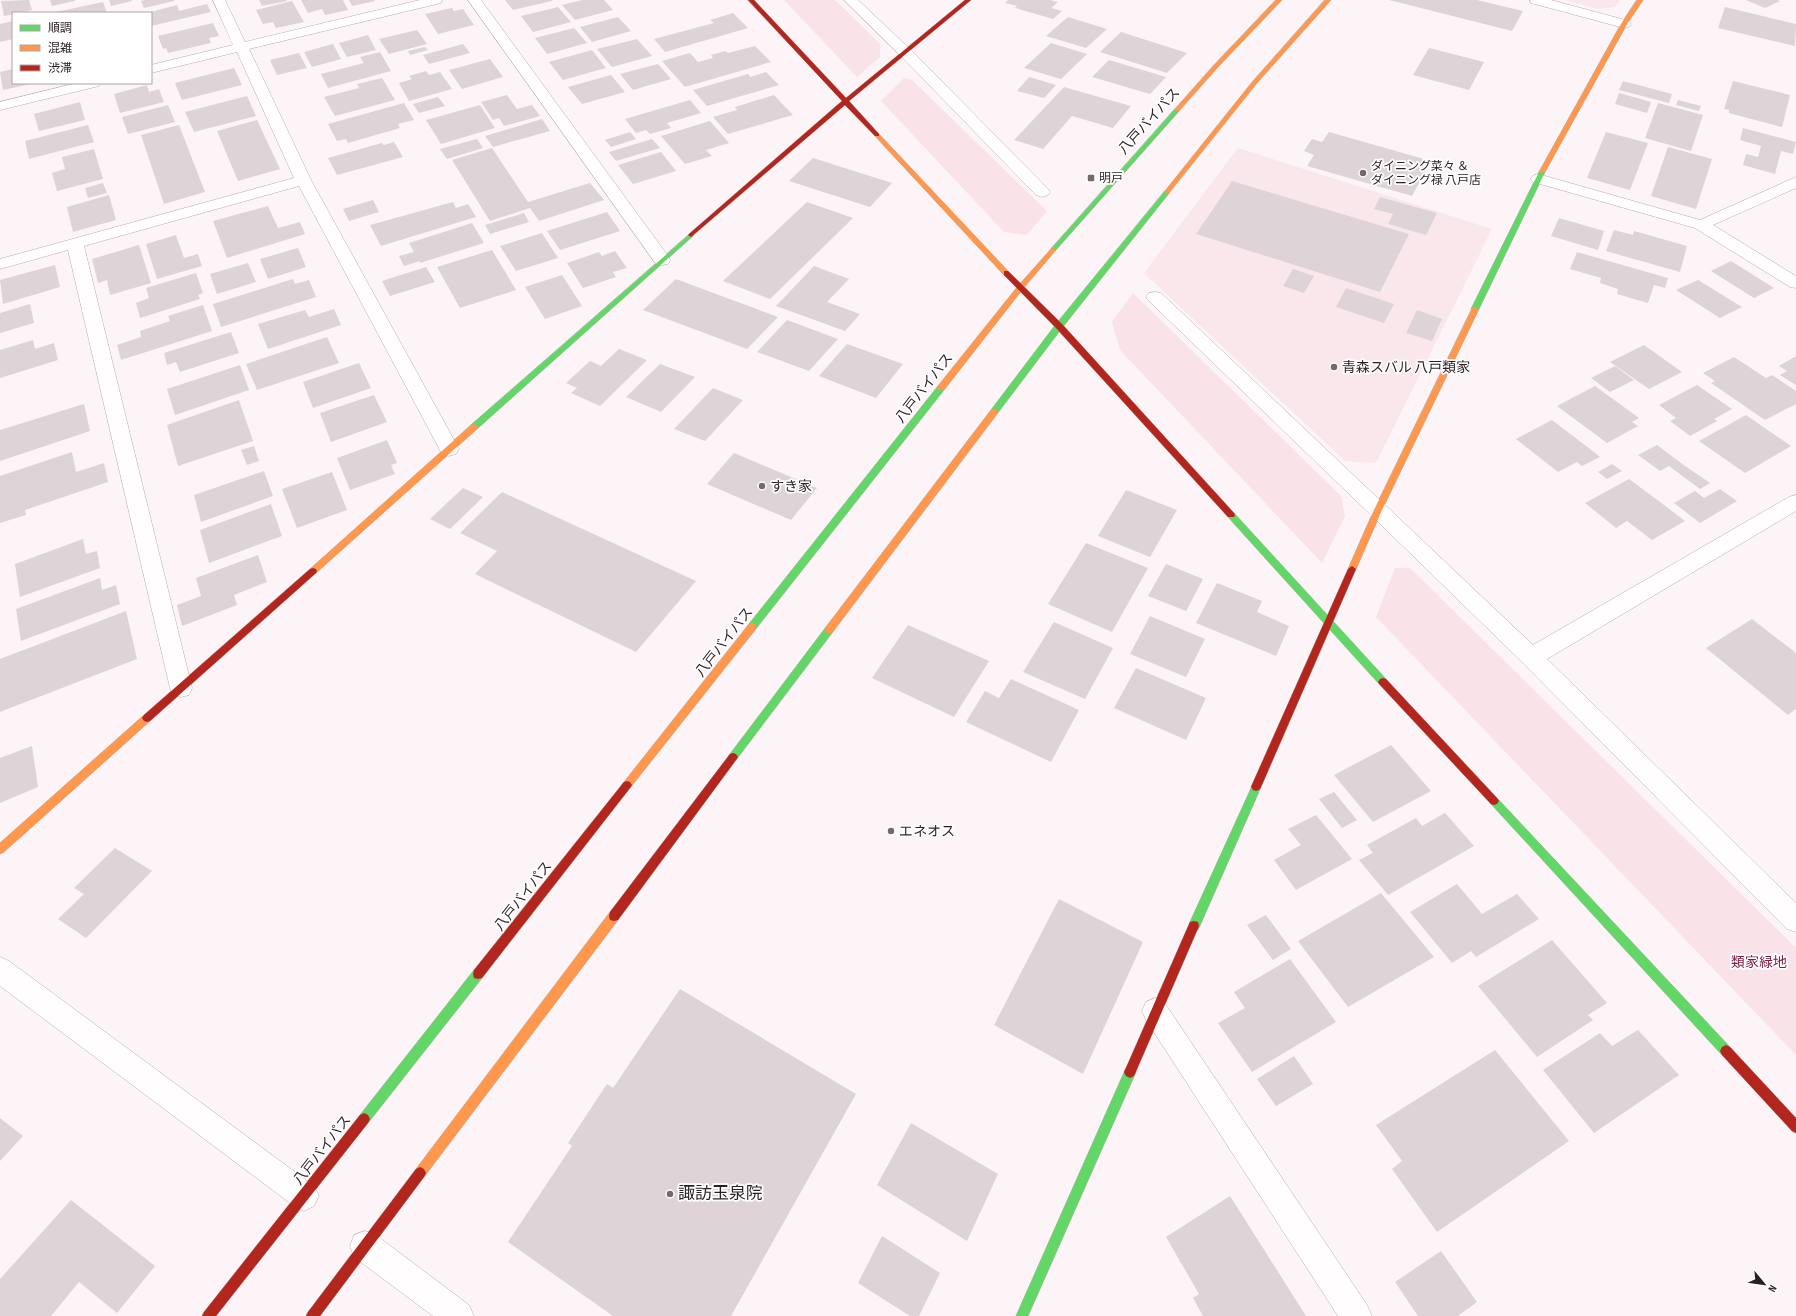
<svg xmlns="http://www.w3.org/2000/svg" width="1796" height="1316" font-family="'Sofia Sans Condensed','Noto Sans JP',sans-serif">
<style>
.built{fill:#f9e7eb}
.green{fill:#f9e2e8}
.building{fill:#ded4d7}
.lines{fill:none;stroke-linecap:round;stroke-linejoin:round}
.lane-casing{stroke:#b7adb0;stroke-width:1}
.street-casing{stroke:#b7adb0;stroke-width:1}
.fast-casing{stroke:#b7adb0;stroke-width:1}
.slow-casing{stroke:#b7adb0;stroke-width:1}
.jam-casing{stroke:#b7adb0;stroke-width:1}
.lane{fill:#fffdfe;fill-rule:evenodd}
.street{fill:#fffdfe;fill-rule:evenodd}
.fast{fill:#63d668;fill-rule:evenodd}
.slow{fill:#ff974d;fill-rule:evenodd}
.jam{fill:#b3261e;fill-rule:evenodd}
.poi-dot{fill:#746a6c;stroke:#fff;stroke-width:1.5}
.labels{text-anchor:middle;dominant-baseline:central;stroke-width:3.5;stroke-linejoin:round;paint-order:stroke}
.far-poi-label{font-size:12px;fill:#2b1f22;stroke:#fff;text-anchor:start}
.street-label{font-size:14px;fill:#2b1f22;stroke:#fff}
.poi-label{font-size:14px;fill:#2b1f22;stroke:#fff;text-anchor:start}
.park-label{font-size:14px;fill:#7c1b45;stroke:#fff}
.near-poi-label{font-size:17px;fill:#2b1f22;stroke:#fff;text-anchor:start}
</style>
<rect width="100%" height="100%" fill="#fcf4f6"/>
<g class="built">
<path d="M1565,0H1620L1615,7L1598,9Z"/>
<path d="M1238,148L1492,229L1376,463L1345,461L1144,273Z"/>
</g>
<g class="green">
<path d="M784,0H835L880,44V57L857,77Z"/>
<path d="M904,78L912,80L1047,211L1027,235L1004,232L881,101Z"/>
<path d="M1133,293L1341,496L1345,516L1322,563L1120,350L1112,322Z"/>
<path d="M1395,568H1410L1796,948V1055L1376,617Z"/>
</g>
<g class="building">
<path d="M29,0L32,10L4,16L1,1Z"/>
<path d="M50,0H75V1L52,6Z"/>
<path d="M109,0H132V1L111,6Z"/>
<path d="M145,0H174V1L144,8L141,1Z"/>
<path d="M259,0H286L287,1L262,6Z"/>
<path d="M301,0H343L348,10L325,15L322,9L308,13Z"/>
<path d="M349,0H374L375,1L352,6Z"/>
<path d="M505,0H552V1L513,10Z"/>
<path d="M582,0H604L613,10L575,20L562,5Z"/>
<path d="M1008,0H1050L1058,2L1051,8L1062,11L1053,19L1015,8L1017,6L1005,3Z"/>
<path d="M1389,0H1477L1523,11L1512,31Z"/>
<path d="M1746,0H1777L1780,1L1765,8Z"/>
<path d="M292,1L304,22L276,28L273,22L263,24L256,10Z"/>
<path d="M103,2L107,13H56V12Z"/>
<path d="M207,4L211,12L151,26V13H147L177,5L179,11Z"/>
<path d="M558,7L571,22L533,32L521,16Z"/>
<path d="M1725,7L1796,24L1795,46L1718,28Z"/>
<path d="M452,8L454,11L463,9L474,25L438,34L425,14Z"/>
<path d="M733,13L748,28L665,52L654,39L714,23L710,20Z"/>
<path d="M618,17L631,31L592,42L580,27Z"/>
<path d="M1068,17L1107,29L1086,48L1046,36Z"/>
<path d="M13,21V39L0,42V24Z"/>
<path d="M213,23L219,36L209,38L211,43L168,53L166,48L163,49L158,36Z"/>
<path d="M574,28L587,43L547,54L535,38Z"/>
<path d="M417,30L427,44L389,54L379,39Z"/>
<path d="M1121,32L1187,53L1167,73L1100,52Z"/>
<path d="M368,35L376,50L347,57L339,43Z"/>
<path d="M637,39L652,56L612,67L597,49Z"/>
<path d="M1051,43L1087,54L1061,79L1024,68Z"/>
<path d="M333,44L341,59L312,67L304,52Z"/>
<path d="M463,44L470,53L429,64L423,55Z"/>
<path d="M755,46L771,62L685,87L662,61L690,53L698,62L713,58L711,55L725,51L728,53Z"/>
<path d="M425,47L428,50L410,55L408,51Z"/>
<path d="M1429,48L1484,62L1469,90L1413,75Z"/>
<path d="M592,50L606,68L563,80L549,62Z"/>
<path d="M380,52L391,71L328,88L321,74L364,63L360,57Z"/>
<path d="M299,53L307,68L277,75L270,60Z"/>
<path d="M490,59L503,77L462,89L449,70Z"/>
<path d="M1109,60L1166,77L1150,94L1092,77Z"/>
<path d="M658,64L671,79L633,90L620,74Z"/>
<path d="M234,68L242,85L182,100L175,83Z"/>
<path d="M13,69V83L31,84L3,90L0,72Z"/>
<path d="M426,71L429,75L440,72L452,89L409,101L399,83L412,79L409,76Z"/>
<path d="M766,72L779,85L707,106L693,90L748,74L750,77Z"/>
<path d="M611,75L625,92L582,104L568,87Z"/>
<path d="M1029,77L1056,85L1044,98L1017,91Z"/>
<path d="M382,78L395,100L335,116L324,97L359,88L357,84Z"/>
<path d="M1623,81L1672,94L1669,103L1619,90Z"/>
<path d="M1733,81L1790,95L1782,127L1729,113V110L1724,109Z"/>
<path d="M147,85L149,92L159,89L164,102L120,113L114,94Z"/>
<path d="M1064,87L1131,106L1113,128L1072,116L1043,149L1014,140Z"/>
<path d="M1619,93L1651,102L1647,113L1615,104Z"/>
<path d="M507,95L517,109L532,105L540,116L504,126L499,118L493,120L481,102Z"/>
<path d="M774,95L793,115L728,134L713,117L737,110L735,107Z"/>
<path d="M247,96L256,116L194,132L185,112Z"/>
<path d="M438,97L445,106L419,113L413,104Z"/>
<path d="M690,100L701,113L667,123L671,128L650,134L646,130L636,133L625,119Z"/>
<path d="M1678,100L1701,106L1699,111L1676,105Z"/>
<path d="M80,102L85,120L39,131L34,114Z"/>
<path d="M404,103L414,120L398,124L400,128L348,143L346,139L337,141L328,124Z"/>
<path d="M1658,103L1703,115L1691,151L1645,138Z"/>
<path d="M168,105L175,122L128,134L122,117Z"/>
<path d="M480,105L495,128L441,144L426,120Z"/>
<path d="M542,119L550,131L493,147L485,136Z"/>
<path d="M257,120L280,169L238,181L217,131Z"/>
<path d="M710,121L729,143L706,150L712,156L685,164L661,136Z"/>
<path d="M88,125L94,142L29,159L25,141Z"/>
<path d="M179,125L205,192L164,204L141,135Z"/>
<path d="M1743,128L1796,142L1793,154L1781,151L1775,174L1743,165L1746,154L1758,157L1761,146L1740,140Z"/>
<path d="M630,132L636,139L611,147L605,140Z"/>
<path d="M1329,132L1431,161L1412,196L1307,166L1314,155L1304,151L1312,139L1322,142Z"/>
<path d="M1606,132L1648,143L1630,190L1587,178Z"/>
<path d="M477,139L483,148L447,159L440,149Z"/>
<path d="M652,139L660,148L616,161L609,152Z"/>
<path d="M394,142L403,157L337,175L328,158L382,143L384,145Z"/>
<path d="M1668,147L1712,159L1696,209L1651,196Z"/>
<path d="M492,148L528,202L590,183L604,200L539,221L530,208L490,221L452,160Z"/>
<path d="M94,149L103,179L57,191L52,173L65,169L62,157Z"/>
<path d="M661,152L676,171L633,184L618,165Z"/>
<path d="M813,158L892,183L870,207L789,181Z"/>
<path d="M1232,181L1409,234L1380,292L1196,234Z"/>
<path d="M103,183L107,193L88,198L85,188Z"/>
<path d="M109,195L116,220L73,232L67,207Z"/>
<path d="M1380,197L1437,213L1426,235L1388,224L1393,214L1374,209Z"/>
<path d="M373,200L379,212L349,221L343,209Z"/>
<path d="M453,202L456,208L468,204L476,217L381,246L370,225Z"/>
<path d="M807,202L853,218L770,299L723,281Z"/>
<path d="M268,206L278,228L300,222L305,234L227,258L213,221Z"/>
<path d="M607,212L620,231L560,250L547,231Z"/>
<path d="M524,213L529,222L490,234L485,225Z"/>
<path d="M1559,218L1604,231L1598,250L1551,236Z"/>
<path d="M472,223L484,243L420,263V261L404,266L399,256L414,252L409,243Z"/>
<path d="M1614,230L1633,235L1634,231L1687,246L1680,272L1606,251Z"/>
<path d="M542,233L558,258L516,271L500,246Z"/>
<path d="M176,235L184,258L198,254L202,266L157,279L146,244Z"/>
<path d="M139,245L151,283L110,295L107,280L98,283L92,259Z"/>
<path d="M298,248L306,267L268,279L260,259Z"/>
<path d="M492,250L516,290L460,308L437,267Z"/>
<path d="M615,251L627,268L613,272L616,277L583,288L567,263L599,252L602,256Z"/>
<path d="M1577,252L1668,278L1665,288L1654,285L1648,303L1617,294L1618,289L1600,283L1601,278L1570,269Z"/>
<path d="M1731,261L1774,288L1754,298L1711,271Z"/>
<path d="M248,263L256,282L217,294L210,274Z"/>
<path d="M55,265L60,287L3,304L0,280Z"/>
<path d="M814,266L849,279L827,302L860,314L845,331L776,306Z"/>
<path d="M426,267L435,282L390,296L382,281Z"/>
<path d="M1293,269L1314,276L1304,293L1283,286Z"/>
<path d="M196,273L203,293L198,295L200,299L140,318L136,303L149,298L146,288Z"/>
<path d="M562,275L582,306L545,319L525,287Z"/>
<path d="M293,279L295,284L309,280L316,297L221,327L213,304Z"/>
<path d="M676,279L778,317L747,349L643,310Z"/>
<path d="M1698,280L1742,307L1720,318L1676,290Z"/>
<path d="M1346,288L1394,304L1384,323L1336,307Z"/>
<path d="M30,304L34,323L0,333V313Z"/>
<path d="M203,305L212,331L121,360L117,345L141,337L140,331L170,321L168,316Z"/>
<path d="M334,309L341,325L268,349L258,324L305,310L309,317Z"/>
<path d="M1417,310L1442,319L1432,341L1406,333Z"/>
<path d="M787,320L838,339L809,371L757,352Z"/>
<path d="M231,332L239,353L180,372L176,362L167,365L164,353Z"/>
<path d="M327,337L339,363L257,390L246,364Z"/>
<path d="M33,340L35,349L54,343L58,360L0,378V350Z"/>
<path d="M847,344L903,364L876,398L819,376Z"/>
<path d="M1644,345L1682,372L1649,389L1610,362Z"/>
<path d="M619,349L647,360L600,406L571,393L577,388L566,383L590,361L601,366Z"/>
<path d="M1796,356V385L1780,375L1787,371L1779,366Z"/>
<path d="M1734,357L1766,378L1772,375L1796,391V404L1765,420L1711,383L1715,381L1703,373Z"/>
<path d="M359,363L371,388L313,408L303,382Z"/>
<path d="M660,364L695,377L661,412L626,397Z"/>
<path d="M240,365L249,390L175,415L167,389Z"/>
<path d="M1615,366L1634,380L1610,392L1591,378Z"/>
<path d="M1697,385L1732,409L1714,419L1717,421L1690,436L1670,421L1676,418L1659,405Z"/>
<path d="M1595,386L1639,418L1632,422L1638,426L1607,443L1557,406Z"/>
<path d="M713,388L743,400L705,441L674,429Z"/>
<path d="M374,395L387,422L331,442L320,413Z"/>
<path d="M239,400L253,441L178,466L167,425Z"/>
<path d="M84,404L90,431L0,461V430Z"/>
<path d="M1746,415L1791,446L1745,473L1699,441Z"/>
<path d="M1552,420L1594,452L1600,457L1582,466L1577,462L1558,472L1516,439Z"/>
<path d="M387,440L397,463L391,465L395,474L350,490L337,458Z"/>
<path d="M1657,445L1685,466L1710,483L1700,489L1669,466L1660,471L1638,455Z"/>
<path d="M254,446L259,461L247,465L241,450Z"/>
<path d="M72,452L76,472L104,463L108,482L25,510L26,515L0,523V476Z"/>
<path d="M734,453L817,488L791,520L707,484Z"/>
<path d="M1612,464L1622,471L1607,479L1598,472Z"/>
<path d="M264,471L273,496L201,522L194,495Z"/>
<path d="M332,472L347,510L297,528L282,489Z"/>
<path d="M1629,479L1660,502L1685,521L1652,540L1627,521L1616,528L1585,503Z"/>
<path d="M463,488L483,497L450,529L430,519Z"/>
<path d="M1720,489L1737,501L1700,523L1674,503L1695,491L1704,498Z"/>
<path d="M1126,490L1177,510L1150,557L1098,536Z"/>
<path d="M502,492L539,509L696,581L636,652L475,574L497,551L460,533Z"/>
<path d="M271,504L282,536L209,563L200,530Z"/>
<path d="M83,539L86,554L97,551L100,568L20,597L15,564Z"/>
<path d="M1086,543L1148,568L1112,632L1048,604Z"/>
<path d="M258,555L267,582L234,595L237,605L182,626L177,605L201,596L196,578Z"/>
<path d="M1166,564L1203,579L1186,611L1148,596Z"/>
<path d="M100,578L102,590L116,585L120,604L21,641L16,609Z"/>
<path d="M1217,583L1262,601L1257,612L1289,626L1276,656L1196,623Z"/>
<path d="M126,611L137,659L0,712V659Z"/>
<path d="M1150,616L1205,639L1186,677L1130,654Z"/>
<path d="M1752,619L1796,653V709L1788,715L1706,648Z"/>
<path d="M1054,622L1113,648L1085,699L1023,672Z"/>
<path d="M908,625L989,661L954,717L872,678Z"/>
<path d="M1136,668L1206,698L1186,740L1114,708Z"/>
<path d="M1011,679L1079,710L1051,762L966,722L985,691L999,698Z"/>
<path d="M1391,745L1431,791L1373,822L1334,775Z"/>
<path d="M32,746L38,787L0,803V758Z"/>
<path d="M1334,792L1357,820L1342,828L1319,799Z"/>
<path d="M1445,813L1474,846L1388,895L1359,860L1373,853L1367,845L1416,818L1422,826Z"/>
<path d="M1316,815L1352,859L1296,890L1274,860L1301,845L1288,829Z"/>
<path d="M115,848L152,871L86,938L58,919L84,894L74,888Z"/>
<path d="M1457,884L1482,914L1517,894L1539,919L1476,957L1471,951L1452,963L1410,912Z"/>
<path d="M1381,893L1434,957L1348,1007L1298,941Z"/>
<path d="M1059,899L1143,942L1083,1074L994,1025Z"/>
<path d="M1266,915L1291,949L1273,960L1247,925Z"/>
<path d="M1552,940L1607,1003L1588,1015L1593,1020L1537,1057L1478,986Z"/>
<path d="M1290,959L1336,1022L1252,1072L1218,1023L1245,1008L1234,992Z"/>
<path d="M680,989L856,1094L731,1316H613L508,1242L572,1146L568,1143L607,1084L613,1088Z"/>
<path d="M1638,1030L1679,1075L1594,1133L1543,1070L1600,1033L1612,1046Z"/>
<path d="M1495,1050L1569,1141L1437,1232L1392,1169L1402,1161L1376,1125Z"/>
<path d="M1294,1056L1313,1084L1276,1106L1257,1079Z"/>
<path d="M0,1118L23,1136L0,1161Z"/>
<path d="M911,1123L998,1174L967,1241L877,1185Z"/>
<path d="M1230,1196L1306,1316H1203L1193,1298L1199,1294L1166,1237Z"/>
<path d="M71,1200L155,1266L117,1313L79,1282L51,1316H0V1279Z"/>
<path d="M882,1236L940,1273L919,1316H910L858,1283Z"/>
<path d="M1441,1251L1477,1302L1458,1316H1418L1395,1282Z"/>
</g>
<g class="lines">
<g class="lane-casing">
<g id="lane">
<path d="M906,49L911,50L1048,189L1050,192L1048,195L1042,197L1036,195L901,56L899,53L901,50Z"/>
<path d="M1155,292L1161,293L1385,505L1388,510L1385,515L1378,517L1371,515L1149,301L1146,297L1149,293Z"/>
</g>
</g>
<g class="street-casing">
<g id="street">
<path d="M213,0H225L245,42L420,0H442L441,3L249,49L311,180L459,449L456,454L449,456L442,454L299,186L84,246L192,688L189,695L181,697L173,695L170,688L68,250L0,269V259L294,178L237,52L151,73V65L233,45Z"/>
<path d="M468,0H481L668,256L670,260L668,264L662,265L656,264Z"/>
<path d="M844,0H858L911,50L913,53L911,56H901Z"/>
<path d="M1530,0H1551L1629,21L1631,24L1629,27L1624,28L1531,3Z"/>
<path d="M77,83H101L99,86L0,110V102Z"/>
<path d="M1538,174L1700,220L1796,177V188L1713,225L1796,276V288L1790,287L1695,228L1533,182L1530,179L1533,176Z"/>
<path d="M1796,495V511L1547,659L1796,903V932L1787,929L1523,663L1371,515L1368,510L1371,505L1378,503L1385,505L1533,645L1789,497Z"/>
<path d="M0,957L9,961L314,1186L319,1196L314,1206L304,1211L294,1206L0,986Z"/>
<path d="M1155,998L1164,1002L1367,1305L1372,1316H1338L1146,1020L1142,1011L1146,1002Z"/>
<path d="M365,1231L376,1235L469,1305L474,1316H433L354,1257L350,1246L354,1235Z"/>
</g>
</g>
<g class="fast-casing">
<g id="fast">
<path d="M1175,109L1180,110L1055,251H1051V249Z"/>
<path d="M1542,170L1545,172L1479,309L1475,311H1473L1471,309L1539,172Z"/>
<path d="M1165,191L1170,192L1062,328L997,414H991V410L1056,324Z"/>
<path d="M691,233L694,235L693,236L477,429H471L470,427L471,425Z"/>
<path d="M941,385L945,388L944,390L755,630H749L748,627L749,624L938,386Z"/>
<path d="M1231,512L1234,513L1386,679L1388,682L1386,685H1380L1228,517L1227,515L1228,513Z"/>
<path d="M829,626L832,627L833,630L832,633L736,760L733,761L730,760L728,757L730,754L826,627Z"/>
<path d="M1256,783L1259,784L1261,787L1198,930L1194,931L1190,930L1189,926L1190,922L1253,784Z"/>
<path d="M1494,797L1497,798L1730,1047L1732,1051L1730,1055L1726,1057L1722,1055L1491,804L1489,801L1491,798Z"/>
<path d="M478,969L482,970L483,974L482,978L368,1123L364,1125L360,1123L358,1119L360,1115L474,970Z"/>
<path d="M1130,1066L1134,1068L1136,1072L1028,1316H1016L1126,1068Z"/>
</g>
</g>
<g class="slow-casing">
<g id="slow">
<path d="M1276,0H1282L1218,67L1179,111H1175V109L1214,65Z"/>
<path d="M1325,0H1331L1257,83L1169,193H1165V191L1253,81Z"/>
<path d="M1637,0H1643L1627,24L1545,172L1540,173L1539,172L1621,24Z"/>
<path d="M875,134H879L1008,271V275H1004L875,136Z"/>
<path d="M1053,248L1055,249V251L1022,290L944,390H938V386L1018,286L1051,249Z"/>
<path d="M1473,307H1475L1479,309L1382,510L1356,569L1355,571H1349L1348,569L1374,510Z"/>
<path d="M994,409L997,410V414L832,633H826L825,630L826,627L991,410Z"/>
<path d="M474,424L477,425L478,427L477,429L316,573H310L309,571L310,569L471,425Z"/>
<path d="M752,623L755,624L756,627L755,630L630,788L627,789L624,788L622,785L624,782L749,624Z"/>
<path d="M147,714L150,715L152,718L150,721L4,852L0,854V843L144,715Z"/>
<path d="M614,911L618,912L619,916L618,920L424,1177L420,1179L416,1177L414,1173L416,1169L610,912Z"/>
</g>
</g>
<g class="jam-casing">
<g id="jam">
<path d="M748,0H754L846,98L965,0H971L849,101L879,134V136H875L845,105L691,237L688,235L689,234L842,101Z"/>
<path d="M1004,271H1008L1062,324L1234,513L1235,515L1234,517H1228L1056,328L1004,275Z"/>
<path d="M1352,566L1356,569L1261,787L1259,790L1256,791L1253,790L1251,787L1348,569Z"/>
<path d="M313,568L316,569L317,571L316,573L150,721L147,722L144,721L142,718L144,715L310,569Z"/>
<path d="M1383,678L1386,679L1497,798L1499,801L1497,804L1494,805L1491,804L1380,685L1378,682L1380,679Z"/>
<path d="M733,753L736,754L738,757L736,760L618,920L614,921L610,920L609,916L610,912L730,754Z"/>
<path d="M627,781L630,782L632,785L630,788L482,978L478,979L474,978L473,974L474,970L624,782Z"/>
<path d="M1194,921L1198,922L1199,926L1134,1076L1130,1078L1126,1076L1124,1072L1126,1068L1190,922Z"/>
<path d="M1726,1045L1730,1047L1796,1118V1133L1792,1131L1722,1055L1720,1051L1722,1047Z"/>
<path d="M364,1113L368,1115L370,1119L368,1123L216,1316H202L204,1312L360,1115Z"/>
<path d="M420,1167L424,1169L426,1173L424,1177L320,1316H306L308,1312L416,1169Z"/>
</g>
</g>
<use href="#lane" class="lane"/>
<use href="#street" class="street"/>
<use href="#fast" class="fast"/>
<use href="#slow" class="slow"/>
<use href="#jam" class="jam"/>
</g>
<g class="poi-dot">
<circle cx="1363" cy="173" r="4"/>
<rect x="1087" y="174" width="8" height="8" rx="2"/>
<circle cx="1334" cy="367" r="4"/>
<circle cx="762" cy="486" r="4"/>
<circle cx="891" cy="831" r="4"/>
<circle cx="670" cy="1194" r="4"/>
</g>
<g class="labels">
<g class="far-poi-label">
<text x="1371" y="166">ダイニング菜々 ＆<tspan x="1371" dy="14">ダイニング禄 八戸店</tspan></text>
<text x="1099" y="178">明戸</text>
</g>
<g class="street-label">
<text transform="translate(1149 121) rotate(-48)">八戸バイパス</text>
<text transform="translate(924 388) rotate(-52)">八戸バイパス</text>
<text transform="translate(724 642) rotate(-52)">八戸バイパス</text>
<text transform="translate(523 896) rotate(-52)">八戸バイパス</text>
<text transform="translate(322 1150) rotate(-52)">八戸バイパス</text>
</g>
<g class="poi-label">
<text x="1342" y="367">青森スバル 八戸類家</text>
<text x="770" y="486">すき家</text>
<text x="899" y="831">エネオス</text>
</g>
<g class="park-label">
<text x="1759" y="962">類家緑地</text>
</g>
<g class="near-poi-label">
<text x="678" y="1194">諏訪玉泉院</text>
</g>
</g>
<rect x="12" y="12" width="140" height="72" fill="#ffffff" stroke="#aaa5a7"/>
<rect x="20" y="25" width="20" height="6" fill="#63d668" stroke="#aaa5a7"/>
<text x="48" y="32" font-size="12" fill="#2b1f22">順調</text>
<rect x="20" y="45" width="20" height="6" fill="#ff974d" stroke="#aaa5a7"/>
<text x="48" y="52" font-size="12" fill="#2b1f22">混雑</text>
<rect x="20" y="65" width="20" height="6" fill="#b3261e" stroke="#aaa5a7"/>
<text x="48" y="72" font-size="12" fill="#2b1f22">渋滞</text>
<g transform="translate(1764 1284) rotate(119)" stroke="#ffffff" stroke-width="3" paint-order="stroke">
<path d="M0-3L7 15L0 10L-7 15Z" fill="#2b1f22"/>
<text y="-6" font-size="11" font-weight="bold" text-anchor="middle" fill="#2b1f22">N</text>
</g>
</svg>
